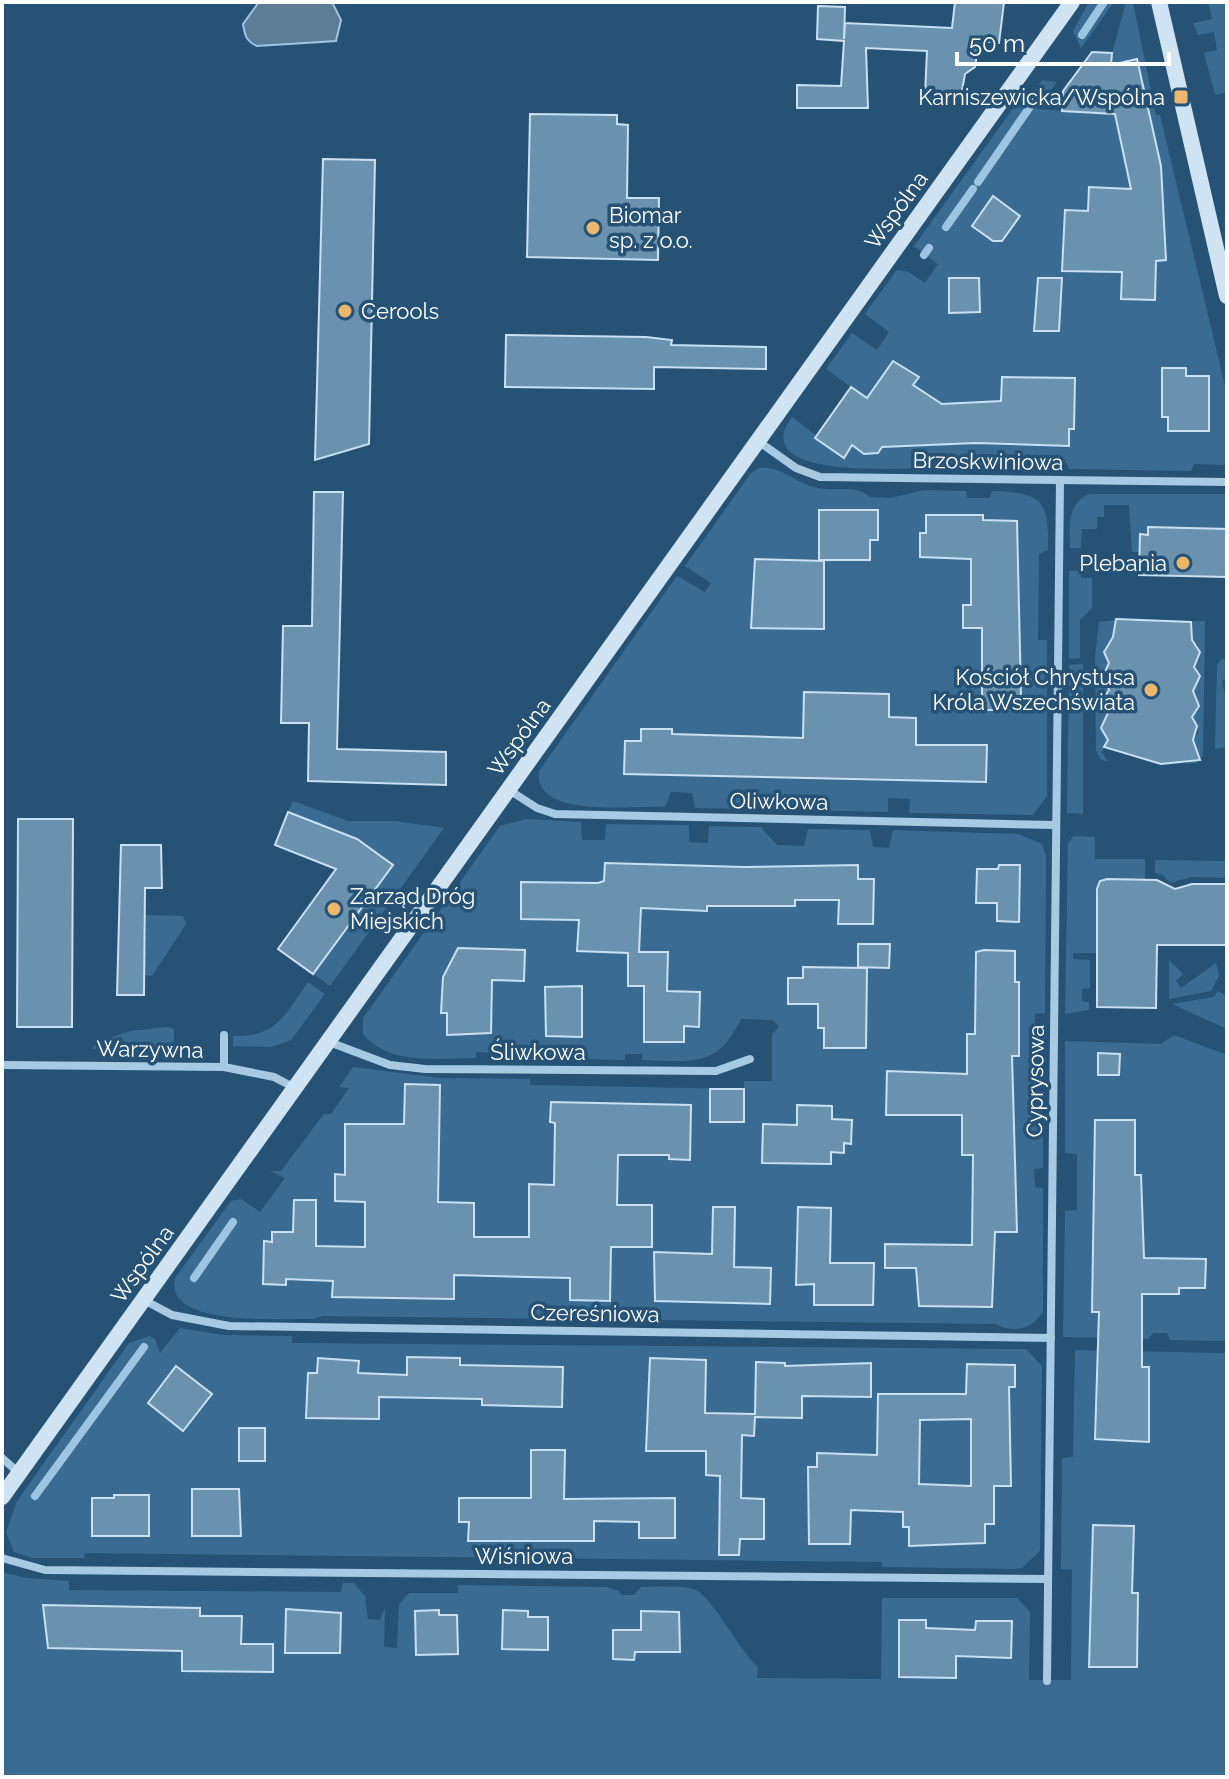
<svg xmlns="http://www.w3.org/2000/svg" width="1229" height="1779" font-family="Raleway,sans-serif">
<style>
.green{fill:#3a6c93}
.water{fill:#5d7d97;stroke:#9bc5e2;stroke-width:2}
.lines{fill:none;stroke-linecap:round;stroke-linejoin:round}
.stream{stroke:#9bc5e2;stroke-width:8}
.building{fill:#6a91ae;stroke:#c9e0f2;stroke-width:2;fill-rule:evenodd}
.street{stroke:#a7c9e2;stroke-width:8}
.secondary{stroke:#cfe3f3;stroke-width:16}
.poi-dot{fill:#eab76c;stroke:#265276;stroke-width:3}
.labels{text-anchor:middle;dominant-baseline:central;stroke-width:7;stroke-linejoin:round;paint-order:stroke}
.poi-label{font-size:22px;fill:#fff;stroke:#265276;text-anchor:end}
.street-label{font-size:22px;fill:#fff;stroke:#265276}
</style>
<rect width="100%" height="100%" fill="#265276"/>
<g class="green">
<path d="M1089,2H1114L1081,48L1073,31Z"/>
<path d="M1126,2H1133L1156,115H1160L1227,394V465L1194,464L1191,471L1069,469L1067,463L1000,462V469L945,468V462H927L926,468C899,468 746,480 792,417L844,457L851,387L826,369L852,333L877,350L889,332L865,314L897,270L909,272L925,283L938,264L914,246L1019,100L1030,96L1042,80L1057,82L1037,109L1062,111L1112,53Z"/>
<path d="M1208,2H1227V92L1215,95L1204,53L1217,50L1214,32L1198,35L1193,23L1212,19Z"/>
<path d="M759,468C780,465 794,482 814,487C833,493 854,483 870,497L891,498L924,490L966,491L967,498H990L992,491C1043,493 1049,500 1048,550L1039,554L1038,640H1047V796L1033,815L909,813L910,799L888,798V812L695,808L692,793L671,792L665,807C634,805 533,820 539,771L677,576L705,592L711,583L685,566L751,473Z"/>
<path d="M1089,494H1227V529L1149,527L1148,535H1140L1139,552H1132L1129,505H1104V517H1097V529H1082L1081,548H1070C1070,526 1066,505 1089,494Z"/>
<path d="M1069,571H1081V578H1092V608L1080,620V658L1069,659Z"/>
<path d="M1116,620L1113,642H1108L1104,650L1108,659H1112L1104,676L1106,682L1111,684L1103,701L1111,710L1102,727L1110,735L1102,752L1108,762L1100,759L1096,750L1095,657L1099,622Z"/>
<path d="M1187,621H1205L1203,756L1196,763L1185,764L1196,759L1189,746L1198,733L1197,726L1190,721L1199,704L1197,698L1190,696L1199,678L1197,672L1191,670L1200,652L1198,645L1191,643L1192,627Z"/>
<path d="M1222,659H1227V679L1222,681L1227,705V747L1215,749L1217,664Z"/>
<path d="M1083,664V814L1067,813L1069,665Z"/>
<path d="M293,801L348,821H395L444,828L330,986L313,974L393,865L357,839L288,812Z"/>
<path d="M526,819L581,822L582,840H605L606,824L689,825V842L708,843L709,826L761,827L777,845L804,846L808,829L870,830L873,847L889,848L893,830L1018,834L1042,844L1046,856L1045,1013L1035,1014V1111L1043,1117V1168L1034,1169L1035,1187L1043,1188V1311C1034,1329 1012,1334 996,1324L323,1316L312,1319C282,1318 163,1328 175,1278L231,1201L241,1199L260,1212L285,1178L270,1171H281L324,1114H331L349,1088L339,1087L353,1067L440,1078L530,1079V1085L744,1089V1081H772V1034L779,1027L773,1020L741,1019C717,1069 691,1061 642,1060V1054H625V1060L498,1057L497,1053L476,1052V1058C439,1058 390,1066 363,1034V1018L500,826Z"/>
<path d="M1074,836L1095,837V859H1145V880L1107,879L1099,884L1097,953H1073V959L1090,960V988L1082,989V1001L1089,1002V1010L1065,1014L1068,843Z"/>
<path d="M1155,860L1227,861V878L1191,877L1170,883L1163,875L1155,873Z"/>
<path d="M144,915L183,916L186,924L152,976L144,975Z"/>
<path d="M1169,960L1183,974L1176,981L1181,988L1216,963L1219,976L1211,991L1169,999Z"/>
<path d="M308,982L325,994L291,1040L272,1047L233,1046V1036C278,1037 284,1015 308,982Z"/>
<path d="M1218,991L1227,996V1029L1172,1004L1214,997Z"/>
<path d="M167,1027L174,1029V1053L92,1049L96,1042L131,1031Z"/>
<path d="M1174,1035L1227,1055V1341L1170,1340L1167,1333H1153L1148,1339L1063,1337L1065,1211L1077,1210V1154L1065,1153V1041L1161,1044Z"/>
<path d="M180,1328L223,1335L292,1336V1343L1026,1349L1042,1366L1040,1551L1022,1568L1015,1569L882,1567V1562L85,1553L84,1558H33L14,1552L6,1532L17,1501L129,1343L149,1336L155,1339L160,1353Z"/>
<path d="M1075,1350L1227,1353V1777H2V1572L27,1578L69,1581V1590L341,1592L343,1583H354L365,1596L368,1619L380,1620L385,1608L384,1647L397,1648L399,1604L409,1593H458V1585L607,1587L619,1591L621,1595H634L641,1587C658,1587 677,1585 693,1589C711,1593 738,1650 758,1667L757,1678L881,1679L882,1598H1017L1030,1612L1029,1680H1071L1072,1570L1061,1569L1062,1458L1073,1457Z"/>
</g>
<path class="water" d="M259,2H332L341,20L336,41L257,46C246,41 245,36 243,24Z"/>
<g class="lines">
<g class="stream">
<path d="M1082,35L1104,2"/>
<path d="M978,182L1036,98"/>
<path d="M946,227L973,189"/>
<path d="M924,255L929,248"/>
<path d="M194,1278L233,1222"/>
<path d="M35,1496L144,1347"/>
</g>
</g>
<g class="building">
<path d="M955,2H1004L999,43L979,41L975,67L965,74L961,96L925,94L927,51L866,48L868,108H797V85L841,86L844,41L817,39L818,6L845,7L844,39L845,23L952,28Z"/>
<path d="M1092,52L1112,53L1111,65L1137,59L1161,166L1166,260L1156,261L1155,300L1121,299L1122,272L1062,271L1065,210L1088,211L1089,187L1131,189L1115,114L1062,111L1063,91Z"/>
<path d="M530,114L617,115V124L628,125L627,198H659L658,260L527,257Z"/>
<path d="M323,159L375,160L369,444L315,460Z"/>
<path d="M993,196L1020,216L1002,241H993L972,226Z"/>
<path d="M949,278H979L980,312L949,313Z"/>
<path d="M1038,278H1062L1059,331H1034Z"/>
<path d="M506,335L646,337L672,340L671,345L766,347V369L654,367V389L505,387Z"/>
<path d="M893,361L919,377L913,385L942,404L1001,401L1002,377L1075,378L1074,429H1069V446L975,443L882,447L878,453L864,454L852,445L844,458L815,438L851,387L867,398Z"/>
<path d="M1162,368H1186V376H1209V431H1168V417H1162Z"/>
<path d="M314,492H343L337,749L446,752V785L308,781L309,723H281L283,626H312Z"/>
<path d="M819,510H878V540H870V560H819Z"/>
<path d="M926,515H983V520L1017,521L1021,696L1010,695V710H982V628H963V605H971V559L920,557V533H926Z"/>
<path d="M1148,527L1227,529V577L1139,575L1140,534L1148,535Z"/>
<path d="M755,559L824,561V629L751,628Z"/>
<path d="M1116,619L1191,622L1192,640L1200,652L1194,667L1200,676L1193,691L1199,706L1192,717L1197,726L1193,740L1200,760L1161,764L1104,747L1108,740L1101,728L1108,713L1102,700L1109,690L1104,674L1109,663L1104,652L1113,637Z"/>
<path d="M804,692L889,694V717L916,718V745H987L986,782L624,774L625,741H641V729H672V734L803,738Z"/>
<path d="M288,812L357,839L393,865L313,974L278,949L336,869L275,845Z"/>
<path d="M18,819H73L72,1027H17Z"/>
<path d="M121,845H161L162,888H145L144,995H117Z"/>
<path d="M605,863L744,867L858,865V879H874L873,924H838L839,900H795V906H707V911L641,908L639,952H668L667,991L700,992L699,1027L684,1026V1042H644V986H628V953L577,951L579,920L521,919V882L598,883L604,881Z"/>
<path d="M999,865H1020L1019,922L997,921V903H976L977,869H998Z"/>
<path d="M1107,879L1157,880L1175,889L1192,884H1227V945H1157L1156,1008L1097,1007V889L1100,881Z"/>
<path d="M858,944H890L889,968L858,967Z"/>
<path d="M458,948L525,950L524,981L492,980L491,1033L447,1035V1013H441L443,977Z"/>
<path d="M984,950L1015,951V982H1019V1056H1012L1017,1232H995L992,1307L919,1306L916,1268H885V1244L972,1245L973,1155H962V1115H886L887,1071L967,1074V1034H975L976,952Z"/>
<path d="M803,967L867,968L866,1048H824V1028H818V1004H788V978H803Z"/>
<path d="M582,986V1037L546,1036L545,987Z"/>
<path d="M1098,1053L1120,1054L1119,1075H1098Z"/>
<path d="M405,1084L440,1085L438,1202L474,1203V1237H529V1184L554,1185L555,1123L550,1122L551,1102L691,1105L690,1160L669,1159V1155H618L617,1205H652V1247H611L610,1301L570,1300V1278L454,1275V1299L332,1297L333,1281L286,1279V1285L263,1284L264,1241L272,1242V1232H293L294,1200H316V1246L365,1247V1202L335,1201V1174L345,1175V1124H404Z"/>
<rect x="710" y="1089" width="34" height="33"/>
<path d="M797,1105L832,1106V1119L852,1120L851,1144L844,1143V1153L831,1152V1164L762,1163L763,1124L797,1125Z"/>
<path d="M1095,1120H1135V1175H1141L1144,1258L1206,1259L1205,1288H1179V1294H1142V1367H1149V1442L1095,1439L1099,1312H1092Z"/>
<path d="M713,1207H735L734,1267L771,1268L770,1304L655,1301L654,1252L712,1254Z"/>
<path d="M798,1207L831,1208L830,1263H874L873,1305H814V1284L796,1285Z"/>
<path d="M407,1357L460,1358V1365L563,1367L562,1407L482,1405V1399L379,1397V1419L306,1418L308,1373H317L318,1358L359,1361L358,1373L407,1375Z"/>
<path d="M650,1358L706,1360L705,1413L755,1414L756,1362L785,1363V1366L871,1363V1397L802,1396V1418L755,1417L754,1436L742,1435L741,1498L764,1499V1539H740L739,1555H719L720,1476L706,1475V1451H646Z"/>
<path d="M967,1364L1015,1365V1387H1009L1011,1486H994V1524H985V1543L909,1546V1527H903V1512L851,1510L850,1544H809L808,1467H817V1453L877,1455L878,1394H966ZM971,1419V1486L919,1484L920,1420Z"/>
<path d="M176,1366L212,1394L183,1431L148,1403Z"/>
<rect x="239" y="1428" width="26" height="33"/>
<path d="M531,1450H565L564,1499L675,1498V1538H639V1522L594,1521V1541H468L469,1522H459V1498H531Z"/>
<path d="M192,1489H239L241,1536H192Z"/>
<path d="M114,1495H149V1536H92V1498H114Z"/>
<path d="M1093,1525L1134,1526L1132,1593H1138L1137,1667H1089Z"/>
<path d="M43,1605L200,1608V1616H242L241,1644H273V1672L182,1671V1651L48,1648Z"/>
<path d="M286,1609L341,1613L340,1653H285Z"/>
<path d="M439,1610V1615H457L458,1654L416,1655L415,1611Z"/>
<path d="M503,1610L528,1611V1617H548V1650L502,1649Z"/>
<path d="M641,1611L679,1612L680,1652H635L634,1660L613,1659V1630H641Z"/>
<path d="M899,1620H926V1628L975,1630L976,1621H1012L1011,1658L956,1656V1678L899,1677Z"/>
</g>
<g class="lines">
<g class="street">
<path d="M758,441L796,468L820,477L1227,482"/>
<path d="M509,790L537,808L555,814L1055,825"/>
<path d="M224,1035V1067"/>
<path d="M329,1042L390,1065L425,1069L716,1071L750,1059"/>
<path d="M2,1065L224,1067L274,1077L295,1088"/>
<path d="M144,1300L172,1315L229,1326L1051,1338"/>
<path d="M2,1458L19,1473"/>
<path d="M2,1558L45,1570L1048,1579"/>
<path d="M1047,1681L1060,481"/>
</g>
<g class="secondary">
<path d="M1159,2L1227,296"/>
<path d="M2,1497L1072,2"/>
</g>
</g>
<g class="poi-dot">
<rect x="1173" y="89" width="16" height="16" rx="4"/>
<circle cx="593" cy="228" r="8"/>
<circle cx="345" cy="311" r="8"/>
<circle cx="1183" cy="563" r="8"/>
<circle cx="1151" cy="690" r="8"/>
<circle cx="334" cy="909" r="8"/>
</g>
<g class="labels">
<g class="poi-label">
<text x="1165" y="97">Karniszewicka/Wspólna</text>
<text x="609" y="215" text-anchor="start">Biomar<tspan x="609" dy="25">sp. z o.o.</tspan></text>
<text x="361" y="311" text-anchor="start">Cerools</text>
<text x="1167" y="563">Plebania</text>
<text x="1135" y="677">Kościół Chrystusa<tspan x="1135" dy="25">Króla Wszechświata</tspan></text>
<text x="350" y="896" text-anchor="start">Zarząd Dróg<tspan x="350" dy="25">Miejskich</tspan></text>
</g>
<g class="street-label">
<text transform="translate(896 210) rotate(-54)">Wspólna</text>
<text transform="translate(988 461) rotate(1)">Brzoskwiniowa</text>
<text transform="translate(519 737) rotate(-54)">Wspólna</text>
<text transform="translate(779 801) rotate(1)">Oliwkowa</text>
<text transform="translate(150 1049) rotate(1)">Warzywna</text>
<text x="538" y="1052">Śliwkowa</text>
<text transform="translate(1035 1081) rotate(-89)">Cyprysowa</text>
<text transform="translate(142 1264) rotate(-54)">Wspólna</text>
<text transform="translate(595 1313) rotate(1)">Czereśniowa</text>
<text x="524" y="1556">Wiśniowa</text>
</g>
</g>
<rect width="1229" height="1779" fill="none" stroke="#ffffff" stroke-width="8"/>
<path d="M957 52v12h212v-12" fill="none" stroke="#ffffff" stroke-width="4"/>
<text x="969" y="52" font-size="24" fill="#ffffff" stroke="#265276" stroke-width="6" paint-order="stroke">50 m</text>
</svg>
